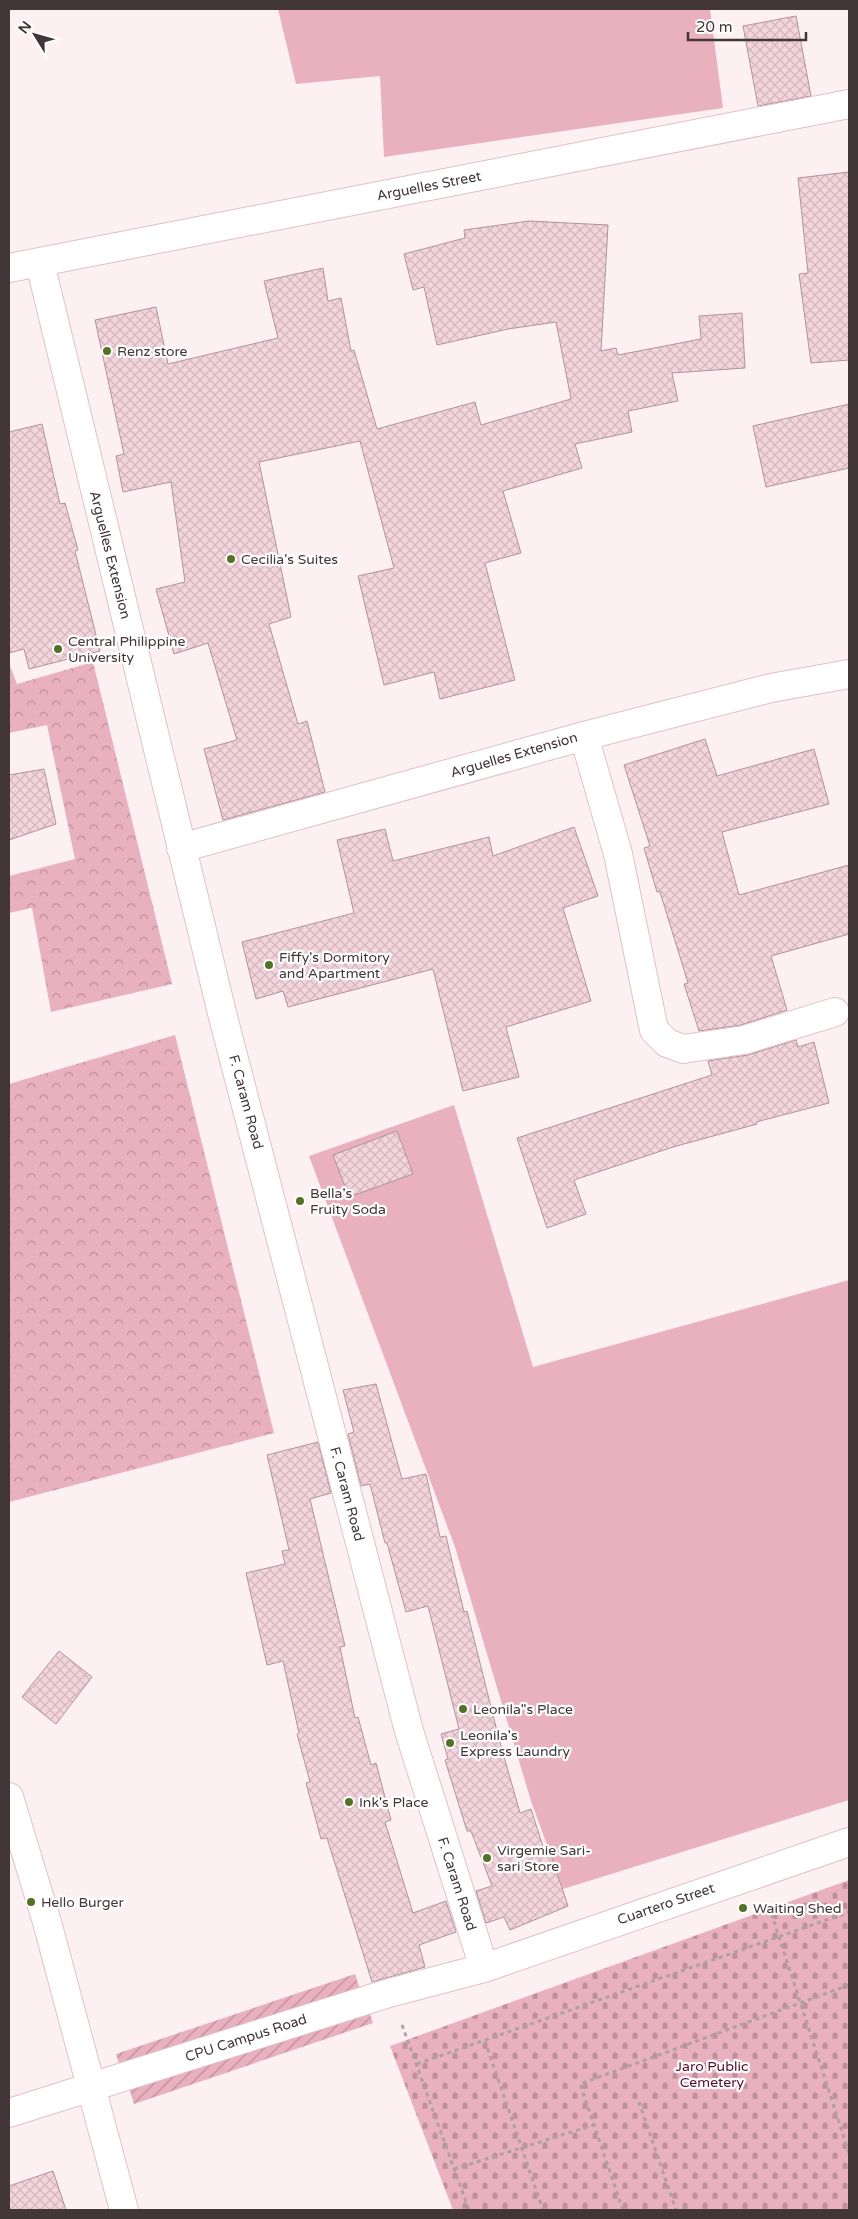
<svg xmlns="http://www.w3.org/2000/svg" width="858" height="2219" font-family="'Varela Round',sans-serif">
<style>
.grass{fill:#e9b0be}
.forest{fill:url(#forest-crowns)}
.cemetery{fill:url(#cemetery-stones)}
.garden{fill:url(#garden-furrows)}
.building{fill:url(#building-cross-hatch);stroke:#b1949a}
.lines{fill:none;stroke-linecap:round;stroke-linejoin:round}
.minor-casing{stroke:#e0c1c8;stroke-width:30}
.path{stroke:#ada1a3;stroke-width:3;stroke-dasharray:4 4;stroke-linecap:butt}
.minor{stroke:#fff;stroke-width:28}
.poi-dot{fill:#547227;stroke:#fff;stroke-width:2}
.labels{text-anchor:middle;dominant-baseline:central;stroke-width:4.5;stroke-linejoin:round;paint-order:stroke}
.street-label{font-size:14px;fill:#423638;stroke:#fff}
.poi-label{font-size:14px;fill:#423638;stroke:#fff;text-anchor:start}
.park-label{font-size:14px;fill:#570b2b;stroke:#fff}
</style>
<defs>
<pattern id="forest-crowns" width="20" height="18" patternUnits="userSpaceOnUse" patternTransform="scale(1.25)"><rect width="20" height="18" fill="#e9b0be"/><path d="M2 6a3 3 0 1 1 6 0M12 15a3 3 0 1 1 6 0" fill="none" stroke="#be909b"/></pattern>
<pattern id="cemetery-stones" width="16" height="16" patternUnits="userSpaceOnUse" patternTransform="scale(1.25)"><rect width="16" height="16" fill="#e9b0be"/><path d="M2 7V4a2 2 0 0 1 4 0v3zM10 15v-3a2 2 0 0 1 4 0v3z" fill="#be909b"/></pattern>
<pattern id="garden-furrows" width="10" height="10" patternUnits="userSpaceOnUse" patternTransform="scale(1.25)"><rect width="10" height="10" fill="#e9b0be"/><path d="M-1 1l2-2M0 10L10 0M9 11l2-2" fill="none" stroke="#be909b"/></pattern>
<pattern id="building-cross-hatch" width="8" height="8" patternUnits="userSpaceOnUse" patternTransform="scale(1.25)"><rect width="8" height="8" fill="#f4d4dc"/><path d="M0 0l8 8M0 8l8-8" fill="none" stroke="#d2b7be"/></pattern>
</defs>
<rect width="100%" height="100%" fill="#fdf0f3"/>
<g class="grass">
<path d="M278,9H710L723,108L384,157L380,76L296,84Z"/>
<path d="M454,1105L533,1367L849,1280V1800L563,1889L531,1801L455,1547L309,1156Z"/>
</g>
<g class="forest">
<path d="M93,662L172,984L51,1012L32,908L9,913V876L75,859L47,725L9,733V663L17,684Z"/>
<path d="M175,1035L274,1433L9,1502V1084Z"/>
</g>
<path class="cemetery" d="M849,1880V2210H453L390,2046Z"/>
<g class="garden">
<path d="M355,1974L360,1989L121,2070L116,2054Z"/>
<path d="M368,2008L373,2023L134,2104L129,2088Z"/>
</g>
<g class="building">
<path d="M796,16L811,96L758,106L743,26Z"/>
<path d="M849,172V360L811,363L799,274L808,273L798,178Z"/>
<path d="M529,221L608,225L601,351L616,348L618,355L701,339L699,316L742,313L745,368L672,373L678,401L628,411L632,432L575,444L582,468L503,491L521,553L485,563L515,680L440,699L434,672L384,685L358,576L394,568L360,441L259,462L291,617L269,624L298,724L307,721L325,792L223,820L204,749L237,740L208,643L174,654L156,589L185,582L171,482L123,492L116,456L124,454L95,320L156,307L168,364L278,338L264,281L323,268L328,301L341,298L351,351L354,350L377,429L475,402L481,425L571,399L556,322L508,329L437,345L424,287L413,290L404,254L465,238L464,230Z"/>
<path d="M849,404V468L766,487L753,426Z"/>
<path d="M42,424L60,504L65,503L78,550L75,551L100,651L29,669L24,649L9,653V432Z"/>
<path d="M705,739L717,776L814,749L829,804L722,832L739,895L849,865V934L771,956L787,1010L741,1025L699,1031L684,984L688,983L660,892H657L644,848L650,846L624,765Z"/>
<path d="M44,769L56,824L9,840V775Z"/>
<path d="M574,827L598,896L563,908L591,1001L506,1027L519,1077L463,1091L433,969L288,1007L283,991L256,999L242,942L354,913L337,840L385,829L393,861L489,837L493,856Z"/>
<path d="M796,1040L798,1047L814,1042L829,1103L756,1122L757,1124L673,1147L574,1180L586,1214L547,1228L517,1138L712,1075L708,1061L748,1055Z"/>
<path d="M397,1131L413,1174L349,1197L333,1155Z"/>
<path d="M376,1384L402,1479L426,1474L440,1537L446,1536L464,1612L467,1611L499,1739L520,1813L531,1809L546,1856L551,1855L568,1906L510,1930L504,1917L486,1923L476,1891L492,1886L471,1831H467L445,1760L448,1759L441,1734L459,1729L428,1606L406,1612L387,1543H385L370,1484L361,1486L348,1434L354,1432L343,1390Z"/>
<path d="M318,1442L331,1493L310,1499L345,1646L340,1647L355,1718L358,1717L371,1765L376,1763L391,1820L385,1822L413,1913L446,1901L456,1932L419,1945L425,1967L372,1982L327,1838L321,1839L306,1783L310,1782L297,1734L299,1733L283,1661L267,1665L246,1573L285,1564L282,1551L289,1550L267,1455Z"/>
<path d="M59,1651L92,1677L56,1724L22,1697Z"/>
<path d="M53,2171L66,2210H9V2186Z"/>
</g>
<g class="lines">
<g class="minor-casing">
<g id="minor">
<path d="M40,263L223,1017L409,1731L484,1968"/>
<path d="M9,268L849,104"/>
<path d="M584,736L618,854L654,1030L667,1043L683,1049L744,1040L835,1012"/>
<path d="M181,848L584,736L771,688L849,674"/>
<path d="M9,1797L47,1922L124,2210"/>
<path d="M9,2113L389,1993L484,1968L849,1842"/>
</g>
</g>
<g class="path">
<path d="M769,1906L849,2153"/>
<path d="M402,2025L469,2210"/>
<path d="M485,2041L543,2210"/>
<path d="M417,2064L849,1912"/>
<path d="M639,2102L676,2210"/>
<path d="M454,2169L594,2125"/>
<path d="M623,2210L580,2084L849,1985"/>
</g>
<use href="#minor" class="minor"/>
</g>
<g class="poi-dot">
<circle cx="107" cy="351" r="5"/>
<circle cx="231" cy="559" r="5"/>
<circle cx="58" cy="649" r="5"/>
<circle cx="269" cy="965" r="5"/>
<circle cx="300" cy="1201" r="5"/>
<circle cx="463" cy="1709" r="5"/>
<circle cx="450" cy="1743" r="5"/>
<circle cx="349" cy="1802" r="5"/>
<circle cx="487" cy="1858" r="5"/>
<circle cx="31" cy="1902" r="5"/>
<circle cx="743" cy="1908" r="5"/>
</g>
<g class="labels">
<g class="street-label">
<text transform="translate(429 186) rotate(-11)">Arguelles Street</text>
<text transform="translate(110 555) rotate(76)">Arguelles Extension</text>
<text transform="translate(514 755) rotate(-16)">Arguelles Extension</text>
<text transform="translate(246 1102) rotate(75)">F. Caram Road</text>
<text transform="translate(347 1494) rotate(75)">F. Caram Road</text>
<text transform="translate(457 1884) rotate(72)">F. Caram Road</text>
<text transform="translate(666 1904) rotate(-19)">Cuartero Street</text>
<text transform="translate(246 2038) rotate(-18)">CPU Campus Road</text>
</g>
<g class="poi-label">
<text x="117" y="351">Renz store</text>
<text x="241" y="559">Cecilia's Suites</text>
<text x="68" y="641">Central Philippine<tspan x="68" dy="16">University</tspan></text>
<text x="279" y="957">Fiffy's Dormitory<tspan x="279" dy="16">and Apartment</tspan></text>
<text x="310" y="1193">Bella's<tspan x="310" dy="16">Fruity Soda</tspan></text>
<text x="473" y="1709">Leonila"s Place</text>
<text x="460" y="1735">Leonila's<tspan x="460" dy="16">Express Laundry</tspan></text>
<text x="359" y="1802">Ink's Place</text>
<text x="497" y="1850">Virgemie Sari-<tspan x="497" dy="16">sari Store</tspan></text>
<text x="41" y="1902">Hello Burger</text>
<text x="753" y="1908">Waiting Shed</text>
</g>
<g class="park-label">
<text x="712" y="2066">Jaro Public<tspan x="712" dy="16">Cemetery</tspan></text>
</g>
</g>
<rect width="858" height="2219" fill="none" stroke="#423638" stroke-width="20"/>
<g transform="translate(35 35) rotate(307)" stroke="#ffffff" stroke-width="4" paint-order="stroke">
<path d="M0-4L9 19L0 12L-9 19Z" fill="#423638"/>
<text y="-8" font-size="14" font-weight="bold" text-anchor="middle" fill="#423638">N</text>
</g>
<path d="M688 32v8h118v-8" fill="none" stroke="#423638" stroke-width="2.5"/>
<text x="696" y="32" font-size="15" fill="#423638" stroke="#ffffff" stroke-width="4" paint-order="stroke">20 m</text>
</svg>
